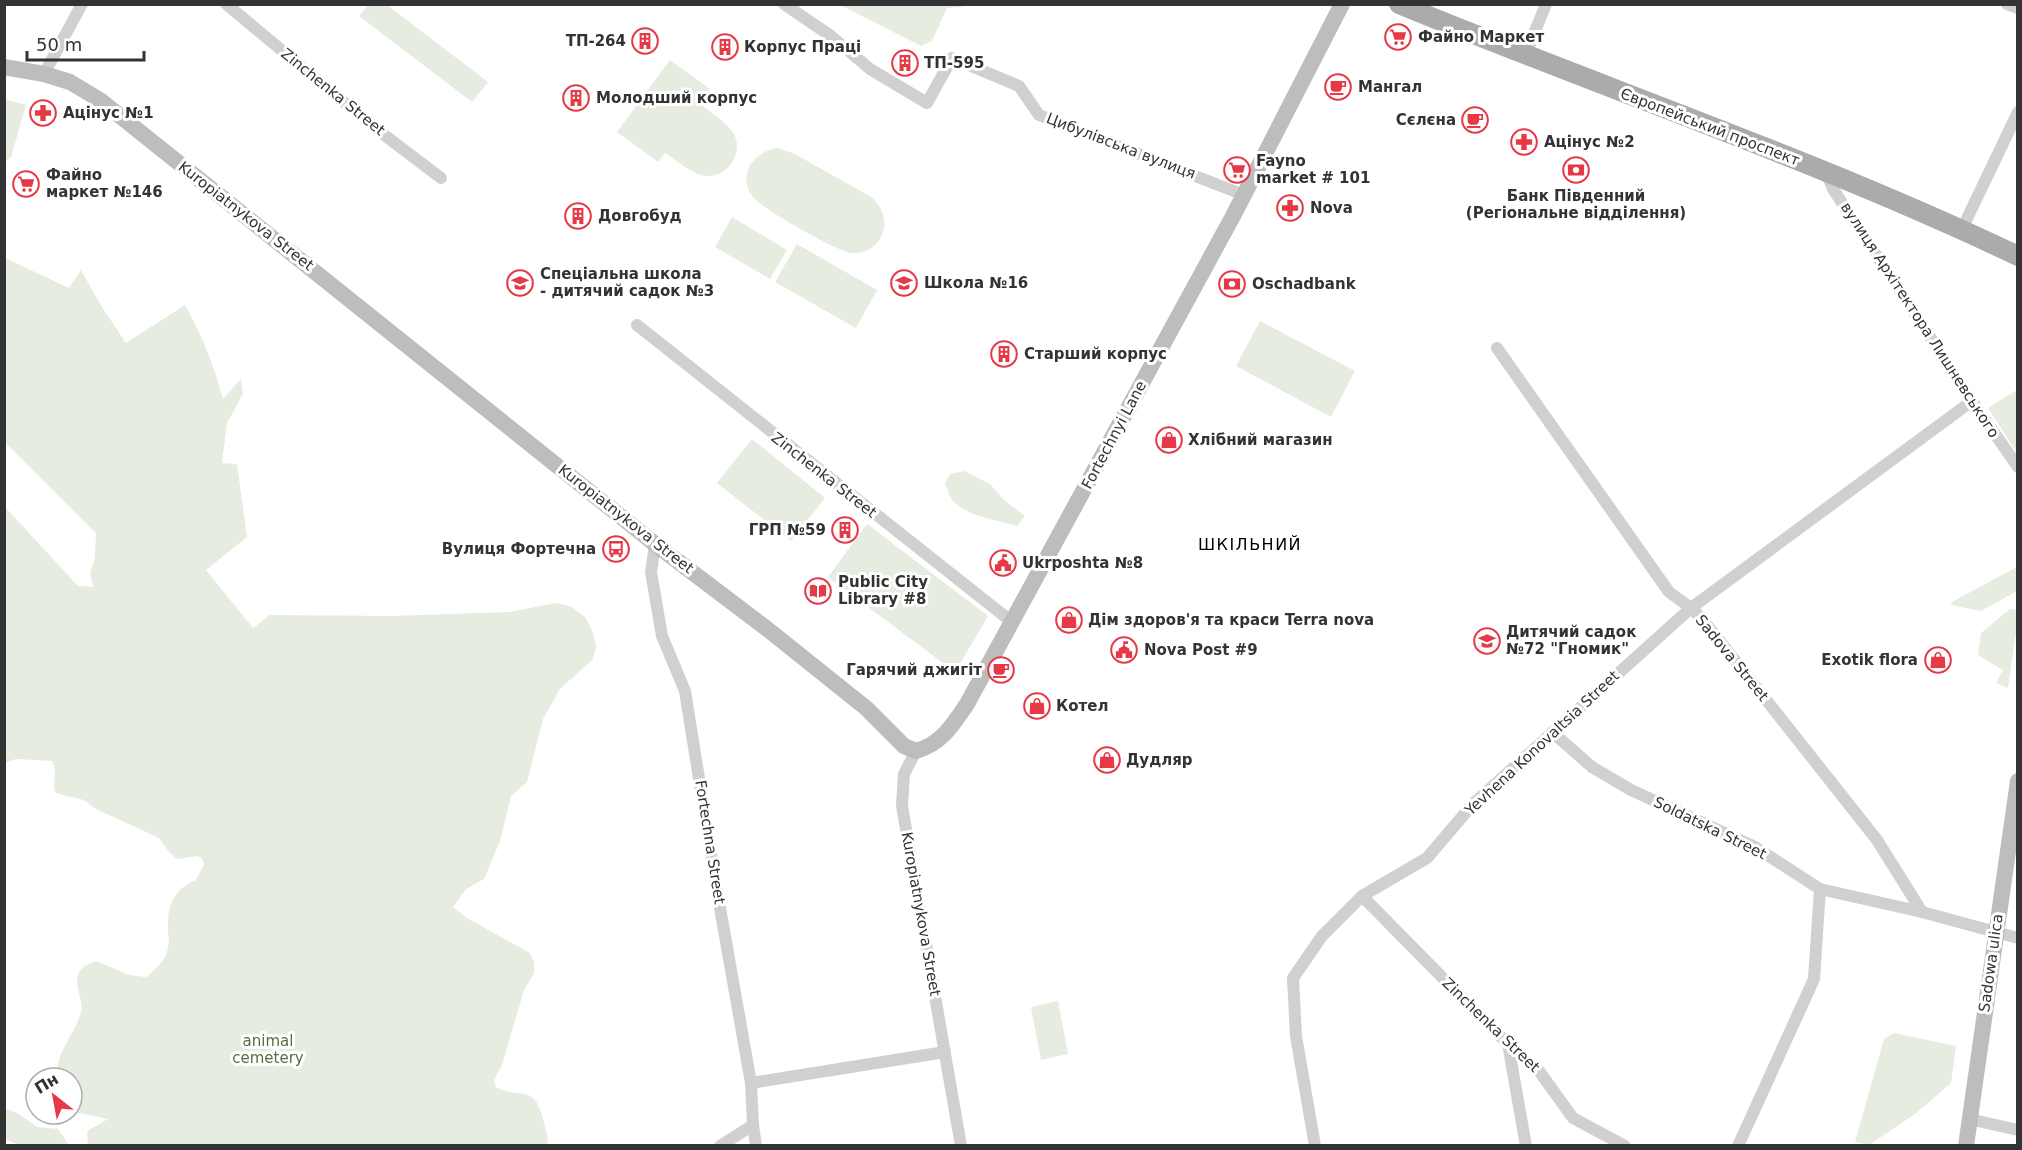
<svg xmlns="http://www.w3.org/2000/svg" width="2022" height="1150" font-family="'DejaVu Sans',sans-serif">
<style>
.green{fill:#e6ecdf}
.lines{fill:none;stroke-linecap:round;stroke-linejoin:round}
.street{stroke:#d0d0d0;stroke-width:12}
.secondary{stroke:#bdbdbd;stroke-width:16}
.primary{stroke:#ababab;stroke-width:20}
.labels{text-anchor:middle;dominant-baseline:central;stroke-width:6;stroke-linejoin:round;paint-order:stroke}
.poi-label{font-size:15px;font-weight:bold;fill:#333;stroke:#fff;text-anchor:start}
.street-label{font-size:15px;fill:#333;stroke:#fff}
.park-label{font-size:15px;fill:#56703f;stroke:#fff}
.neighbourhood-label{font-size:16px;letter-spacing:1.5px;fill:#000;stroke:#fff}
</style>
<rect width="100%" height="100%" fill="#fff"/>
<g class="green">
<path d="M368,5H387L488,82L472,102L359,16Z"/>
<path d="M840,5H963L962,7L947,8L932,41L921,46Z"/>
<path d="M670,60L710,89L700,104C710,112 724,120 732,131C747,152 726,182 701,175C688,171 676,160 665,153L658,162L617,132Z"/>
<path d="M5,99L26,105L11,157L5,162Z"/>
<path d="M778,148L795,154L873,198C882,208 888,221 882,235C877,247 865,254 852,253C840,253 760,208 753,197C736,175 754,151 778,148Z"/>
<path d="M732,217L787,250L770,279L715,247Z"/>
<path d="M797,244L877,290L856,328L775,282Z"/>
<path d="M5,258L69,288L81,270L100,304L126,343L185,305C203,337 213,364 223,399L241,379L243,394L227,423L222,463L237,464L247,537L206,570L253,628L270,615L391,616L509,612L557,603L572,607L585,617L592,630L596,646L593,659L560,689L543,719L527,782L511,796L500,841L484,879L466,889L453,907L467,918L530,953L534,962V973L524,990L502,1065L494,1080L496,1087C524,1101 533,1081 544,1122C546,1131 549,1137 547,1145H88L87,1131L108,1119L75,1112L72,1100V1078H58C54,1053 75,1035 81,1012C84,1000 74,987 78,975C81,966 89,964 96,961L129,975L146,977C155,970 166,960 168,948C170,940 167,931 168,924C168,902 176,888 196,880L204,865L202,858L197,856L177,859L169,852L159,838L94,808C83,795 69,799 55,792C52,781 58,771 52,761L16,759L5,763V507L78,586L93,587L90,573L95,558L96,533L5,442Z"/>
<path d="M1260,321L1355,371L1331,417L1236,366Z"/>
<path d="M2017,390V453L1988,408Z"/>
<path d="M752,439L825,498L791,541L717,483Z"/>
<path d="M964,471L990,484L1004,500L1025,516L1017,526C995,519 971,518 953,501C949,497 948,489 945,483L950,474Z"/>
<path d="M867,524L988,616L955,672L828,577Z"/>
<path d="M2017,567V591L1981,611L1951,605L1952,602Z"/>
<path d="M2010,609L2017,610L2018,618L2008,688L1996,683L2003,670L1978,655L1981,633Z"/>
<path d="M1058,1001L1068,1054L1041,1060L1031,1007Z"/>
<path d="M1894,1033L1956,1046L1951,1083L1915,1114L1869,1145L1855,1142L1884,1039Z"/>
<path d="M4,1108L17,1113L38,1127L58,1129L69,1145H19L5,1139Z"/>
</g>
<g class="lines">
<g class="street">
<path d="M226,4L379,131L441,178"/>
<path d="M784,4L831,36L870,69L927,103L952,58L1019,86L1039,115L1244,195"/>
<path d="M2007,4L2018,8"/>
<path d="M1525,56L1546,4"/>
<path d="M44,74L82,4"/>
<path d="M1826,172L1833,189L1972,401L2018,467"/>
<path d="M1962,229L2018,112"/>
<path d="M637,325L1012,622"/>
<path d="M1497,348L1669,592L1691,608L1703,620L1877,840L1922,912"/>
<path d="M655,544L651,572L662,636L685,691L717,891L751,1083L753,1125L756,1146"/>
<path d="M1552,732L1592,767L1631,790L1755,847L1820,889L1922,912L2018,938"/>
<path d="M916,751L904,774L902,806L961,1146"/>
<path d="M1362,896L1508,1044L1539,1071L1573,1118L1625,1146"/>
<path d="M1508,1044L1526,1146"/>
<path d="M751,1083L945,1052"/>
<path d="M1969,1119L2018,1130"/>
<path d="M720,1146L753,1125"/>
<path d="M1315,1146L1296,1036L1293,978L1322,936L1362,896L1427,858L1473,804L1691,608L1972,401"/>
<path d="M1738,1146L1814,979L1820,889"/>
</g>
<g class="secondary">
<path d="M4,67L44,74L70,82L100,100L655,544L766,628L866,708L904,746L916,751C941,744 953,725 967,704L1233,216L1342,4"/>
<path d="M1966,1146L2018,781"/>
</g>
<path class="primary" d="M1399,4C1605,89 1817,160 2018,256"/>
</g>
<defs>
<g id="supermarket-ring" transform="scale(1.35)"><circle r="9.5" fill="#fff" stroke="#e63946" stroke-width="1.5"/><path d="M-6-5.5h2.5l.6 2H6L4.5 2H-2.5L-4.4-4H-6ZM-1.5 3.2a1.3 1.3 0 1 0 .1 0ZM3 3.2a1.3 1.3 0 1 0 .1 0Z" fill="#e63946"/></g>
<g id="building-ring" transform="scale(1.35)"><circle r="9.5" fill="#fff" stroke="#e63946" stroke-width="1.5"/><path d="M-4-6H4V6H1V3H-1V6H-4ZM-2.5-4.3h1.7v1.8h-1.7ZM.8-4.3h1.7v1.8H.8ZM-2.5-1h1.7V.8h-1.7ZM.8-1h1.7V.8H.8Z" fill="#e63946"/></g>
<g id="cafe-ring" transform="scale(1.35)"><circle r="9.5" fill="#fff" stroke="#e63946" stroke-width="1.5"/><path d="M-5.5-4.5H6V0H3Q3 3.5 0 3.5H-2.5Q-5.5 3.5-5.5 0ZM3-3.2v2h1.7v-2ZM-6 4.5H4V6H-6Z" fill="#e63946"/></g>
<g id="pharmacy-ring" transform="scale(1.35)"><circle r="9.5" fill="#fff" stroke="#e63946" stroke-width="1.5"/><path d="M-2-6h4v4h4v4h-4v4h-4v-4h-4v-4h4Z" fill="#e63946"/></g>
<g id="bank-ring" transform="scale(1.35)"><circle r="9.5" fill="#fff" stroke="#e63946" stroke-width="1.5"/><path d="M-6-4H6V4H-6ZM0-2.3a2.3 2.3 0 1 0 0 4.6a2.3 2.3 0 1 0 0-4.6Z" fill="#e63946"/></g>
<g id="school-ring" transform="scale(1.35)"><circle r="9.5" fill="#fff" stroke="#e63946" stroke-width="1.5"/><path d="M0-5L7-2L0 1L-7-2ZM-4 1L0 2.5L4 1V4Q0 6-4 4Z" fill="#e63946"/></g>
<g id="shop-ring" transform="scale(1.35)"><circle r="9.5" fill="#fff" stroke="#e63946" stroke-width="1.5"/><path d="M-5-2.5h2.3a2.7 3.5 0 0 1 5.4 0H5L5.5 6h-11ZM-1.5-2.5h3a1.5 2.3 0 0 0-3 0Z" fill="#e63946"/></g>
<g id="bus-ring" transform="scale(1.35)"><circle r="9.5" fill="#fff" stroke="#e63946" stroke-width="1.5"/><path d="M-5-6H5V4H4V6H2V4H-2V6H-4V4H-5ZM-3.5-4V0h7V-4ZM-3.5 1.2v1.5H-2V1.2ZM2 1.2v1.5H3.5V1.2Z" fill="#e63946"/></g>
<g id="civic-ring" transform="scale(1.35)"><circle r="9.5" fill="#fff" stroke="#e63946" stroke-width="1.5"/><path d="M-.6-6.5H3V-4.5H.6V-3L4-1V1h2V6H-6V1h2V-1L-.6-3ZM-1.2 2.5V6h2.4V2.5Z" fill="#e63946"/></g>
<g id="library-ring" transform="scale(1.35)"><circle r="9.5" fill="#fff" stroke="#e63946" stroke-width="1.5"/><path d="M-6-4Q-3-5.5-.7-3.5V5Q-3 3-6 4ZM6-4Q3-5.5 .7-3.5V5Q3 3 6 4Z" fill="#e63946"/></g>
</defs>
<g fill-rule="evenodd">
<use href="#supermarket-ring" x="1398" y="37"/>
<use href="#building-ring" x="645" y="41"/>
<use href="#building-ring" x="725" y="47"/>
<use href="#building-ring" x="905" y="63"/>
<use href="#cafe-ring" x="1338" y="87"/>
<use href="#building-ring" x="576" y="98"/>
<use href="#pharmacy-ring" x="43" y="113"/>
<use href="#cafe-ring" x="1475" y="120"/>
<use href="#pharmacy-ring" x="1524" y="142"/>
<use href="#supermarket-ring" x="1237" y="170"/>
<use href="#bank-ring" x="1576" y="170"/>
<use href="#supermarket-ring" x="26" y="184"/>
<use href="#pharmacy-ring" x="1290" y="208"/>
<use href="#building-ring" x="578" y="216"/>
<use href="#school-ring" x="520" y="283"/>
<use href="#school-ring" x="904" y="283"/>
<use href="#bank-ring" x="1232" y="284"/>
<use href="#building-ring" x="1004" y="354"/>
<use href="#shop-ring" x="1169" y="440"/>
<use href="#building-ring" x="845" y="530"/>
<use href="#bus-ring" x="616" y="549"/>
<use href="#civic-ring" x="1003" y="563"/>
<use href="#library-ring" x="818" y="591"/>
<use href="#shop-ring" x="1069" y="620"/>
<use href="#school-ring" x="1487" y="641"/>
<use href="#civic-ring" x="1124" y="650"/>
<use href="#shop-ring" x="1938" y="660"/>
<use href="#cafe-ring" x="1001" y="670"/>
<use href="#shop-ring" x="1037" y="706"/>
<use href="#shop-ring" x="1107" y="760"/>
</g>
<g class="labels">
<g class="poi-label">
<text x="1418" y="37">Файно Маркет</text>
<text x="626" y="41" text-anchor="end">ТП-264</text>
<text x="744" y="47">Корпус Праці</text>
<text x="924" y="63">ТП-595</text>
<text x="1358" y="87">Мангал</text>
<text x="596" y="98">Молодший корпус</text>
<text x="63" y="113">Ацінус №1</text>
<text x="1456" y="120" text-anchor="end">Сєлєна</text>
<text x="1544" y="142">Ацінус №2</text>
<text x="1256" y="161">Fayno<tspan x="1256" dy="17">market # 101</tspan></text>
<text x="46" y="175">Файно<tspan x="46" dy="17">маркет №146</tspan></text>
<text x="1576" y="196" text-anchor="middle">Банк Південний<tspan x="1576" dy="17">(Регіональне відділення)</tspan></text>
<text x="1310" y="208">Nova</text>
<text x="598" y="216">Довгобуд</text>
<text x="540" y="274">Спеціальна школа<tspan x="540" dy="17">- дитячий садок №3</tspan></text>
<text x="924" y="283">Школа №16</text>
<text x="1252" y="284">Oschadbank</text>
<text x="1024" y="354">Старший корпус</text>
<text x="1188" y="440">Хлібний магазин</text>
<text x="826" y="530" text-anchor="end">ГРП №59</text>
<text x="596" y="549" text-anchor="end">Вулиця Фортечна</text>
<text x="1022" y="563">Ukrposhta №8</text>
<text x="838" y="582">Public City<tspan x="838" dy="17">Library #8</tspan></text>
<text x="1088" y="620">Дім здоров'я та краси Terra nova</text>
<text x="1506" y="632">Дитячий садок<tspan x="1506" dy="17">№72 "Гномик"</tspan></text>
<text x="1144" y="650">Nova Post #9</text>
<text x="1918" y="660" text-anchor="end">Exotik flora</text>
<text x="982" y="670" text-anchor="end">Гарячий джигіт</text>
<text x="1056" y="706">Котел</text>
<text x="1126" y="760">Дудляр</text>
</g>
<g class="street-label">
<text transform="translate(333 92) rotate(39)">Zinchenka Street</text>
<text transform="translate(1710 127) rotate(21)">Європейський проспект</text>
<text transform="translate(1121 146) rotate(21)">Цибулівська вулиця</text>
<text transform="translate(246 216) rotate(38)">Kuropiatnykova Street</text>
<text transform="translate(1920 320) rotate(57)">вулиця Архітектора Лишневського</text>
<text transform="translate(1114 435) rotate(-62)">Fortechnyi Lane</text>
<text transform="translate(824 475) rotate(38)">Zinchenka Street</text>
<text transform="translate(626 519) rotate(38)">Kuropiatnykova Street</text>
<text transform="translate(1732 658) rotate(51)">Sadova Street</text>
<text transform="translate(1542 743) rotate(-43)">Yevhena Konovaltsia Street</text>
<text transform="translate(1710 828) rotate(26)">Soldatska Street</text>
<text transform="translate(710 842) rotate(81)">Fortechna Street</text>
<text transform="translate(921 914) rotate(80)">Kuropiatnykova Street</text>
<text transform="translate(1991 963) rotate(-82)">Sadowa ulica</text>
<text transform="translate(1491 1025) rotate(44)">Zinchenka Street</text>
</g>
<g class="park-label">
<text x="268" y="1041">animal<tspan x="268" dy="17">cemetery</tspan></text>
</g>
<g class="neighbourhood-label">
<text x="1250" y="544">ШКІЛЬНИЙ</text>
</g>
</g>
<rect width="2022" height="1150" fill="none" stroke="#333333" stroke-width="12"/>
<g transform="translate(54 1096) rotate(329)"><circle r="28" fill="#ffffff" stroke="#adadad" stroke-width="1.5"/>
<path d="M0-4.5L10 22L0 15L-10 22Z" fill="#e63946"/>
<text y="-9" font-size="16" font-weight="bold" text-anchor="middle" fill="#333333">Пн</text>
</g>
<path d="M27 51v9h117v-9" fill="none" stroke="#333333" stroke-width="3"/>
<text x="36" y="51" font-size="18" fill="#333333" stroke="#ffffff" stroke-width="4.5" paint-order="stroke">50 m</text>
</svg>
